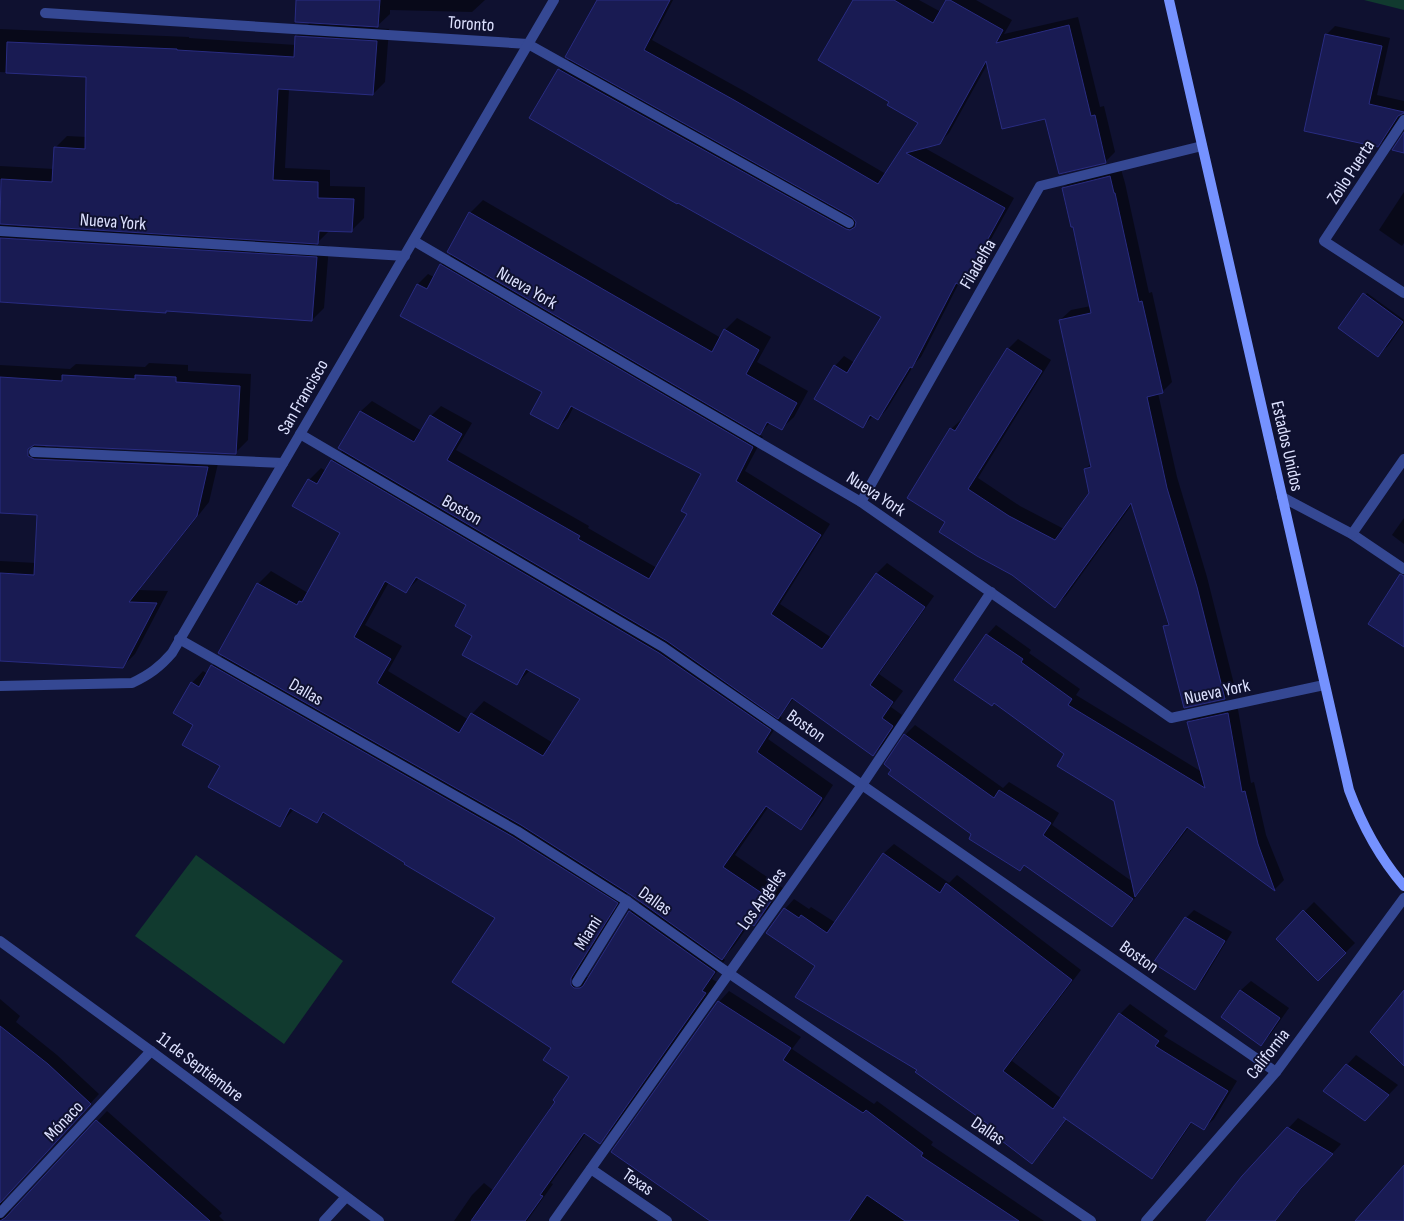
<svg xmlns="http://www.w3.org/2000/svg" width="1404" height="1221" font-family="'Sofia Sans Condensed',sans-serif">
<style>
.green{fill:#113a2f}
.shadow{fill:#0007;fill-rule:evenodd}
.building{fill:#191b53;stroke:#292c81;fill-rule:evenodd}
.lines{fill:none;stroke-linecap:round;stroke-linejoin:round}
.street{stroke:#354893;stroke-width:10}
.secondary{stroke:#7592ff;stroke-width:10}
.labels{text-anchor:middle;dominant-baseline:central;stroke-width:4;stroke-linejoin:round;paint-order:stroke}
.street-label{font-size:18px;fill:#dee2ff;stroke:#0f1130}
</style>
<rect width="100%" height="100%" fill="#0f1130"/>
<g class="green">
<path d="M1364,0H1404V10Z"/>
<path d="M196,855L343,961L284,1044L135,936Z"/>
</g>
<g class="shadow">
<path d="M298,0H485L472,12L390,10V14L375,28L389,29L385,82L373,94L289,89L285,168L330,170V186L365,187L364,218L351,231L330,230L315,245L329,246L324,308L312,320L0,300V166L54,169L55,148L67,136L87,137L88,76L0,72V29L189,37V38L296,45V36L311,22Z"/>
<path d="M598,0H673L652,40L744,91L886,174L920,123L891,102L855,0H919L941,12L948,0H976L1012,20L1004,34L1078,17L1100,107L1104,106L1115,152L1106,161L1060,173L1046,117L988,63L949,133L939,143L923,147L1014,198L971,275L961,284L959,283L921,357L915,363L887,409L878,419L873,416L863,426L835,366L844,356L855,363L883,317L531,118L559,70L571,58Z"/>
<path d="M1335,26L1390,38L1377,95L1404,101V112L1387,137L1378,146L1326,35Z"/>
<path d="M1120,166L1125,183L1149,293L1152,292L1172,382L1162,392L1158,393L1177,477L1207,577L1235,688L1225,698L1185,707L1164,627L1169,622L1133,503L1066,596L1055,606L947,522L951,429L962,419L963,420L1008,349L1018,339L1051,360L978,478L1020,506L1064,529L1091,493L1085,469L1092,463L1060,320L1071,310L1091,306L1074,225L1063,188L1074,178Z"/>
<path d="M1404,192V243L1402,246L1379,230Z"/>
<path d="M483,200L721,338L725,330L737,318L771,337L757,362L808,391L794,417L781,429L770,423L759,434L763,437L745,471L830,524L780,604L832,638L877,573L887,563L934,596L879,674L903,691L891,707L902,715L883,745L873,755L794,698L780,716L782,718L768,739L833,785L813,816L800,828L769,806L735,855L783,888L766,912L754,924L751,922L734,946L723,958L725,960L712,979L717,982L611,1131L600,1142L586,1133L551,1183L553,1184L527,1221H454L472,1195L484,1183L494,1191L557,1101L571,1077L553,1048L496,917L325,813L317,821L294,809L280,825L221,766L192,683L203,671L208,674L212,666L223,655L220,653L258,584L271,571L308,593L342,532L309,480L321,468L326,471L332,461L343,450L340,448L361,411L372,401L422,431L431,416L441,406L472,423L456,450L589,526L588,528L657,568L688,514L702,474L574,406L568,418L558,428L544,391L418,284L428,274L434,277L441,265L452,254L449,252L470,213ZM419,578L468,605L474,636L517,684L530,670L582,698L553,743L484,701L472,714L469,720L388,671L402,646L365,625L389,582L406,592ZM628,892L641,901L630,912L590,977H586L582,966Z"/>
<path d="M1367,293L1404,320V323L1388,346L1378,355L1358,303Z"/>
<path d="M149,363L188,365V371L251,374L248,440L235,453L42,444L46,447L220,455L209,502L139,590L168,591L135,654L123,666L0,659V561L36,563L38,514L0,512V365L70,369L76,364L145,367Z"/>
<path d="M1404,518V544L1392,535Z"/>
<path d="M996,625L1031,650L1029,653L1080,689L1076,695L1202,772L1189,722L1198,713L1237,704L1251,783L1254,782L1266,835L1284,880L1275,889L1189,827L1122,915L1112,925L1025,865L1020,869L973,834L905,735L915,725L1003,788L1009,782L1059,813L1052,825L1133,882L1115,801L1066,754L987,635Z"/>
<path d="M894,844L949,883L957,875L1081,970L1012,1061L1062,1099L1120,1014L1130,1004L1168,1031L1164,1036L1237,1081L1214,1119L1204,1128L1193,1121L1161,1168L1151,1177L1067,1119L1041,1153L1032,1162L989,1124L919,1069L817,965L785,909L794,899L809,909L811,907L836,923L884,853Z"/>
<path d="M1314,902L1355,943L1318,980L1277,939Z"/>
<path d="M1194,910L1232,932L1203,980L1195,989L1186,918Z"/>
<path d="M1251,981L1289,1008L1270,1035L1261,1044L1222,1017L1241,990Z"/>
<path d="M729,991L801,1037L792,1049L874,1104L877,1101L933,1142L931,1145L1044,1221H712L719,1002Z"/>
<path d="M0,999L20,1016L16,1022L57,1055L99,1094L4,1197L2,1204L5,1209L12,1211L15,1209L107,1111L222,1213L219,1216L224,1221H0Z"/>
<path d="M1356,1055L1398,1085L1374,1110L1347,1065Z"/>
<path d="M1298,1118L1341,1144L1311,1177L1275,1221H1208L1243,1177Z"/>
</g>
<g class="building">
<path d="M296,0H380L378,27L295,22Z"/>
<path d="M597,0H670L644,50L734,100L878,184L918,123L887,105L889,102L818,60L853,0H894L933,23L946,0H950L1003,30L996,43L1069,25L1091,116L1095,115L1106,163L1059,174L1045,119L1002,129L986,61L940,144L906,153L1005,208L962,286L956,283L912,368L910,367L878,420L870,415L863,428L814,399L834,365L847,373L881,317L678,203L677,204L529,118L558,69L846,229L850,230L855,227L856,222L852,217L565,57Z"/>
<path d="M1325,34L1382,46L1369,104L1404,112V113L1398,116L1378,147L1304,131Z"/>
<path d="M295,36L377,41L373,95L278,89L273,180L318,182V198L354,199L352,232L319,231L318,244L0,224L1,179L52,182L54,147L85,149L86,77L6,73L7,42L177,49V50L294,57Z"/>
<path d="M1404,132V153L1392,150Z"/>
<path d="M1110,176L1114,193H1115L1139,302L1142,301L1163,393L1147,397L1167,488L1197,587L1225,699L1184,708L1163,626L1169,625L1131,503L1055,608L1012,575L977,556L939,532L945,522L907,498L950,428L955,431L1007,348L1042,371L968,489L1009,516L1055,540L1089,493L1084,469L1091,467L1059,320L1091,313L1073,227H1071L1062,188Z"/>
<path d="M469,212L712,352L724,329L759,350L746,374L797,403L782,430L767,422L760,435L447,252Z"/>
<path d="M0,238L317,257L312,321L166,311V313L0,302Z"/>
<path d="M440,264L753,447L736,481L821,535L771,614L822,649L876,573L925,607L870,685L893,702L882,718L893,726L873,756L792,698L778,719L667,641L338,448L360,411L414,442L430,415L462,434L447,460L580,536L578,539L649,579L687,514L681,511L701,474L571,406L558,429L530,414L542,392L400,316L417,284L427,289Z"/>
<path d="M1363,293L1403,322L1378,357L1338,328Z"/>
<path d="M62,375L135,379V375L176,377V382L240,386L236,454L34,445L28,449V456L34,459L208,467L197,516L129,602L157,603L123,668L0,661V573L34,575L37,515L0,513V377L62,381Z"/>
<path d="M331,460L659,653L771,730L757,752L822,798L801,830L766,806L723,867L772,900L754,926L748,922L722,960L631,895L521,825L218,653L257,583L297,605L299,601L302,602L340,533L292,506L308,479L317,484ZM416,577L466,605L455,626L472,636L462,655L517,685L526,669L580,699L543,756L471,713L459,733L377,683L391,659L354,637L385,581L406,593Z"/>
<path d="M1400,574L1404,576V647L1368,624Z"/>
<path d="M986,634L1023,659L1021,662L1072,699L1068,705L1205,788L1187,722L1228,713L1242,792L1245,791L1258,844L1275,891L1187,827L1135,897L1114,801L1057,766L1064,754L994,703L992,706L954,680Z"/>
<path d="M211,665L513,837L618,903L571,978V985L574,988H580L583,986L629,911L715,972L702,991L706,993L600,1144L584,1133L540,1195L543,1196L525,1221H471L555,1102L553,1100L569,1077L543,1060L551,1048L452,982L495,918L404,864L405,863L323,812L317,823L290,808L280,827L208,787L220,766L182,745L193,725L173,713L191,682L199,687Z"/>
<path d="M904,734L994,798L999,790L1051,823L1043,835L1133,899L1112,927L1024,865L1020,871L969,839L971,834L888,774L891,770L884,764Z"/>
<path d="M883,853L940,893L946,883L1072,980L1003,1071L1053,1109L1119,1013L1159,1041L1155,1046L1228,1091L1204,1130L1191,1122L1152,1179L1063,1117L1066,1119L1032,1164L985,1128L988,1124L915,1072L917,1070L795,997L815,966L766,933L784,908L799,918L801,915L827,933Z"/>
<path d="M1303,910L1346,953L1318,981L1276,939Z"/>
<path d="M1185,917L1225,941L1195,990L1153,963Z"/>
<path d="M1240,990L1280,1018L1261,1046L1221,1017Z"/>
<path d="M1404,990V1066L1370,1032Z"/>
<path d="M718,1001L791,1048L783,1060L863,1113L866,1110L923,1153L921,1156L1019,1221H905L867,1195L849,1221H710L611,1152Z"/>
<path d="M0,1026L48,1064L91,1104L0,1203Z"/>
<path d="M1346,1064L1389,1095L1365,1121L1323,1091Z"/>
<path d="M96,1120L210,1221H0L5,1218Z"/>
<path d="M1287,1127L1333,1154L1301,1188L1275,1221H1206L1242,1176Z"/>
<path d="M1404,1165V1221H1355Z"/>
</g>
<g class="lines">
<g class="street">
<path d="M45,13L528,44L849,223"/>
<path d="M1404,120L1324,241L1404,293"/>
<path d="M0,231L405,256"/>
<path d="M414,241L861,502L1171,718L1324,685"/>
<path d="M300,434L663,647L1276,1072"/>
<path d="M34,452L283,463"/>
<path d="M1282,497L1352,534L1404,569"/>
<path d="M861,502L1040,186L1202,146"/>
<path d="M1352,534L1404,459"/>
<path d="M179,639L517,831L627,901L730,974L1091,1221"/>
<path d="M0,686L132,683C149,675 160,667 172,653L554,0"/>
<path d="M0,941L151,1051L379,1221"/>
<path d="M577,982L627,901"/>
<path d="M591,1169L667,1221"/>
<path d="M0,1213L151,1051"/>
<path d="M324,1221L346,1197"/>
<path d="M554,1221L862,785L991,592"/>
<path d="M1146,1221L1276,1072L1404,898"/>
</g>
<path class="secondary" d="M1169,0L1349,790C1362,825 1379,857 1404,886"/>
</g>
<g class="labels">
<g class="street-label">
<text transform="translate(471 24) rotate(4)">Toronto</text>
<text transform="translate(1351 172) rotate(-57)">Zoilo Puerta</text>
<text transform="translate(113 222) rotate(4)">Nueva York</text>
<text transform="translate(978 264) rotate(-60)">Filadelfia</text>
<text transform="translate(527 288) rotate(30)">Nueva York</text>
<text transform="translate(303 397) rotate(-60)">San Francisco</text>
<text transform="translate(1287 446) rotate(77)">Estados Unidos</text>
<text transform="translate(876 494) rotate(33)">Nueva York</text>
<text transform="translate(462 510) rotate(30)">Boston</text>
<text transform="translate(306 692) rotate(30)">Dallas</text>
<text transform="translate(1217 692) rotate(-12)">Nueva York</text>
<text transform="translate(806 726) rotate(35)">Boston</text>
<text transform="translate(762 899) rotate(-55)">Los Angeles</text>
<text transform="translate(655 901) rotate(35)">Dallas</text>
<text transform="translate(588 933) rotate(-58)">Miami</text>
<text transform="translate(1139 957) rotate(35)">Boston</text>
<text transform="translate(1268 1054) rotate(-52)">California</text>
<text transform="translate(200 1067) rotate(37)">11 de Septiembre</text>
<text transform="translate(64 1121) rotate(-47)">Mónaco</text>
<text transform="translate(988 1131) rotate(34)">Dallas</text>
<text transform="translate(638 1182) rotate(34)">Texas</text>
</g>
</g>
</svg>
